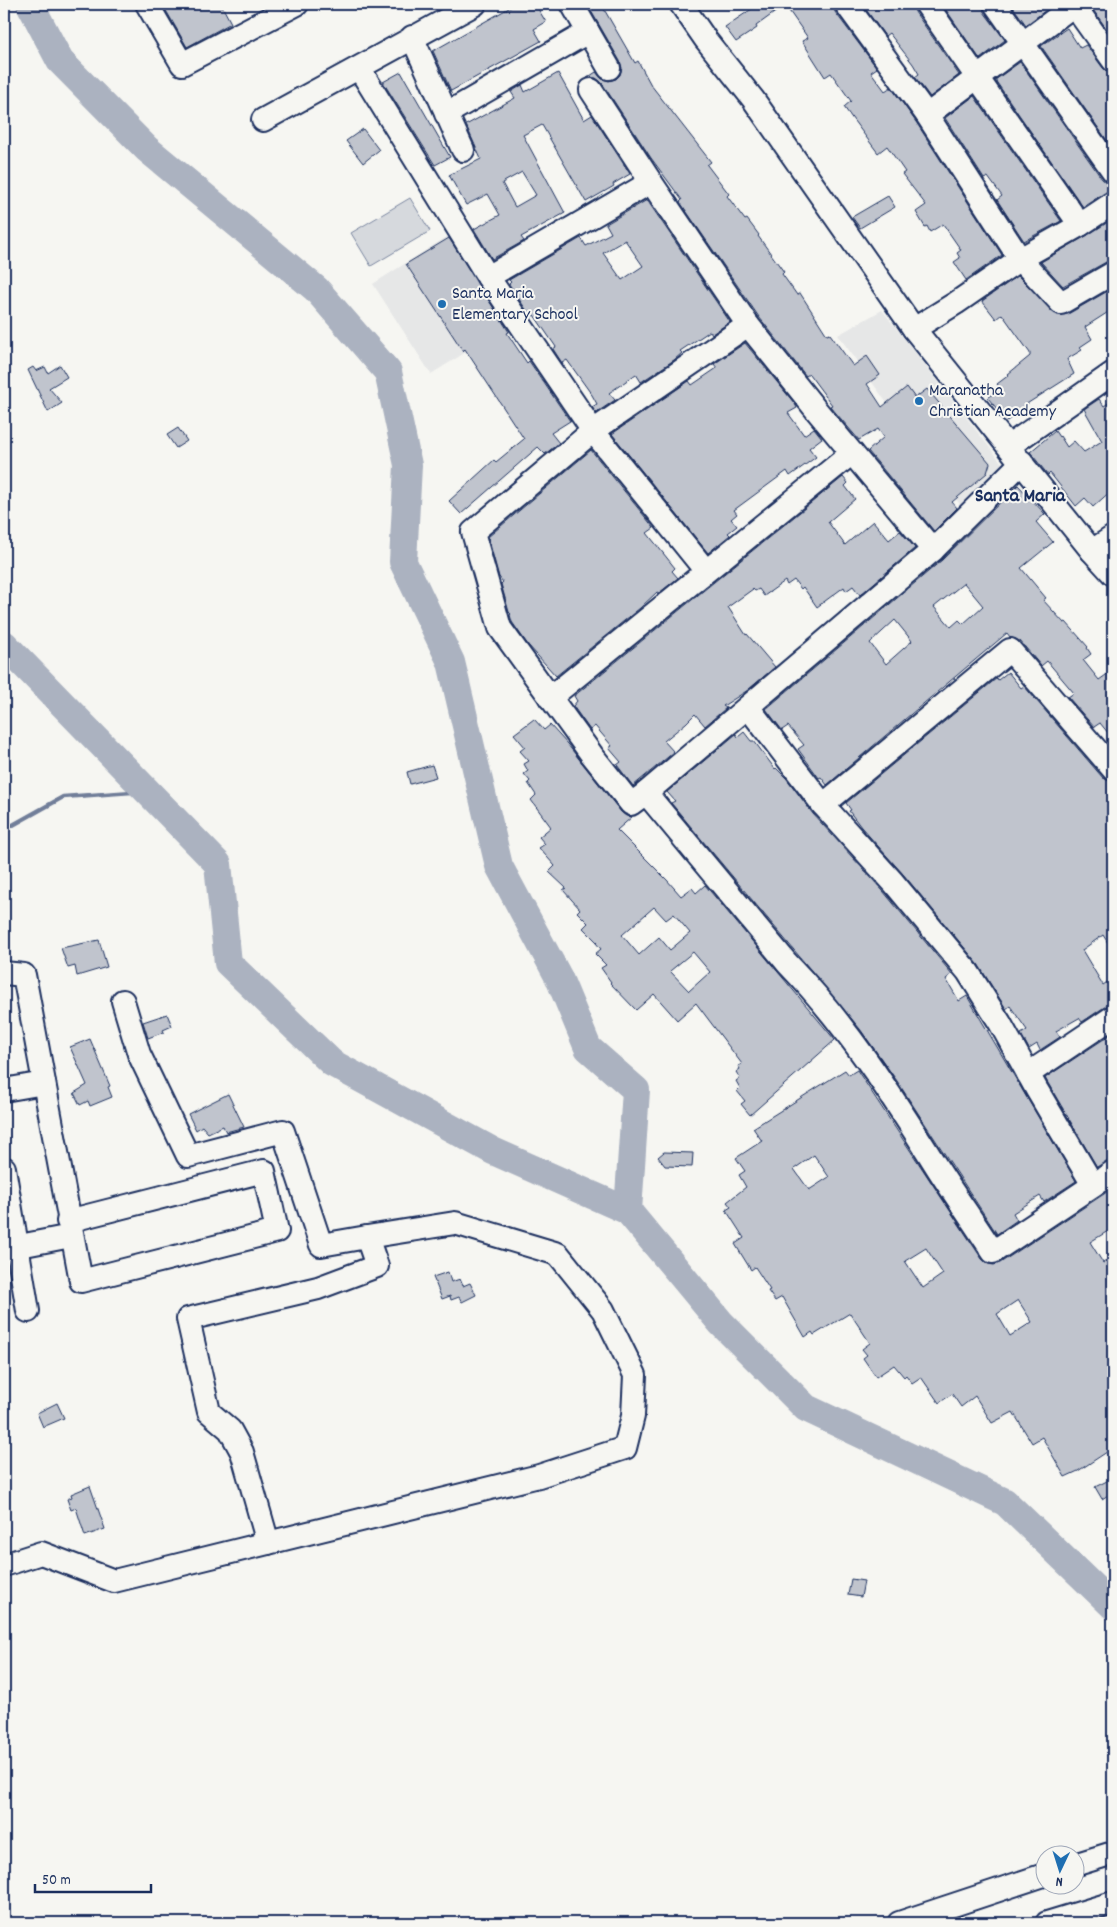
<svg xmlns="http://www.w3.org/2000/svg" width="1117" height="1927" font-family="Dekko,sans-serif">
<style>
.built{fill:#e6e7e7}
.green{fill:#d6d9dd;stroke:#78849e}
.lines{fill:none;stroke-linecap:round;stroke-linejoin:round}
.stream{stroke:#717e99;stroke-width:4.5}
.river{stroke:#abb2c0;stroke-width:28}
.building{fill:#c0c4cd;stroke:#1b2f5e;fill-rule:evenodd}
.minor-casing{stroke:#1b2f5e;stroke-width:26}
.minor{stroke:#f6f6f2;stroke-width:22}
.poi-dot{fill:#1f6fb2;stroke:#f6f6f2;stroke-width:2}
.labels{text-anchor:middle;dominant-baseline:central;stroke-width:4;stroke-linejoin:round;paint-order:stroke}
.poi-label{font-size:18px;fill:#1b2f5e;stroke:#f6f6f2;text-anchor:start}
.quarter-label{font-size:20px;font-weight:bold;fill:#1b2f5e;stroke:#f6f6f2}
</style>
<rect width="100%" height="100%" fill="#f6f6f2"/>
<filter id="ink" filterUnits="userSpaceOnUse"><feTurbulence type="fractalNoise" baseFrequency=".02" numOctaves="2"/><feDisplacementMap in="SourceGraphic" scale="10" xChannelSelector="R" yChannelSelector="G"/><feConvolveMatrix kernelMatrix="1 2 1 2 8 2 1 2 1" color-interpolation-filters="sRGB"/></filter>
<g filter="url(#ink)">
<g class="built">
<path d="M453,233L511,324L431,374L373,284Z"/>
<path d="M882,310L1005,467L961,506L838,335Z"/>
</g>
<path class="green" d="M410,198L430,231L371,266L351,233Z"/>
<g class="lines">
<path class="stream" d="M4,830L63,797L146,791"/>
<g class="river">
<path d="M30,4L60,61L147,149L316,289L388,372L408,465L403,562L451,662L499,866L559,978L588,1048L636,1090L628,1211"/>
<path d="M4,644L218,864L228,963L332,1063L493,1151L628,1211L721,1323L806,1408L1005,1502L1113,1606"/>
</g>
</g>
<g class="building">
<path d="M170,4H221L231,23L187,47L164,7Z"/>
<path d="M516,4H535L546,22L534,29L541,41L451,91L433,51Z"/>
<path d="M587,4H601L635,63L638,61L651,85L711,162L707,165L729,194L727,196L745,220L747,219L759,235L758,236L784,272L782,274L797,295L800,293L827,335L830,334L853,366L867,356L880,375L867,384L882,407L907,387L915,398L927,389L990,463L987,473L952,502L957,508L934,531L868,451L884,437L878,429L859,440L830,406L832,405L809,374L806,376L759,317L680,202L682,200L651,158L602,83L596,78H587L596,72L602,79L609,81L616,79L620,75L622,68L620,61Z"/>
<path d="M759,4H833L835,12L877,68L871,72L885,91L891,87L916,122L1002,255L966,280L954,262L960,258L957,253L961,250L943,224L930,232L927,226L925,227L916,212L926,205L902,174L905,172L887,146L878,153L854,121L844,107L851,101L831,73L825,77L802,41L808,38L785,5L756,26L757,28L736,42L725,27Z"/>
<path d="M862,4H913L915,12L959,75L930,97L915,77L919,74L913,64L889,33L885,36Z"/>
<path d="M942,4H982L984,12L1005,40L980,59Z"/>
<path d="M1011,4H1054L1026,25Z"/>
<path d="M1089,4H1113V38Z"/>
<path d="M1067,28L1080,48L1086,45L1103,68L1107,72L1113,73V149L1041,46Z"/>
<path d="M1020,62L1102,179L1107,183L1113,184V190L1106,192L1083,207L995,80Z"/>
<path d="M401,72L450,157L435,165L383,82Z"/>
<path d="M558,73L584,120L592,115L630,174L613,184L614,186L586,202L542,125L523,135L565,213L521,237L524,241L492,259L474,229L500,215L488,194L466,205L449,175L481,159L466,125L515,98L511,92L522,85L525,92ZM522,172L536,195L515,207L502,183Z"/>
<path d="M974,96L1061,221L1024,241L997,200L1002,196L988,177L984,179L945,118Z"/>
<path d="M363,129L379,150L363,163L346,141Z"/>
<path d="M888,196L895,207L860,228L852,217Z"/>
<path d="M647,200L730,322L712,334L710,331L680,351L682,353L674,360L641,382L636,374L609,393L615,400L596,413L592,407L597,404L592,395L567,360L562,363L553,349L556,347L534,315L531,317L509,284L511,282L509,280L581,238L586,246L611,233L606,224ZM625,240L643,266L622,280L603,253Z"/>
<path d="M1113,219V260L1106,262L1063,286L1041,262L1086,236Z"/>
<path d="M449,238L509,332L507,333L527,363L529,361L570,421L551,433L559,443L545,454L538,447L461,514L449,501L494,460L496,462L524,439L465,349L463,351L406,264Z"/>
<path d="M1018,276L1057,315L1068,314L1113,288V309L1085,327L1092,339L1080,347L1082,350L1067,359L1074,374L1025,405L1026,406L1007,421L988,398L1000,388L997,384L1009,375L1008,374L1030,356V353L1002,314L996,319L982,301Z"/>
<path d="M745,343L795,404L797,408L788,413L804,435L814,428L822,438L809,448L816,457L790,476L787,471L734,510L737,514L731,519L737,526L728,533L730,535L708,553L612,434L689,381L692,385L717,368L714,364Z"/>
<path d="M60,365L67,377L49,388L62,403L48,412L28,370L33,367L36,371L45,367L48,373Z"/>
<path d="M1099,399L1104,406L1113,400V489L1093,507L1085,498L1076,506L1050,473L1048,475L1030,452L1055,431L1059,437L1060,436L1067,447L1074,441L1084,452L1102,441L1084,409Z"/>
<path d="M178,428L187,441L176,448L167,435Z"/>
<path d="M591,450L654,528L647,533L675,568L672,571L678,578L659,593L657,592L640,608L556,676L528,645L512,622L510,615L511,614L509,612L501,584L503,582L499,577L488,537Z"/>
<path d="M843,477L848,483L845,486L855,499L828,522L845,545L873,521L889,540L900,531L915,548L860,595L853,586L846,591L844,587L817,607L803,587L801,589L794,580L787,585L785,581L764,596L759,589L755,591L753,589L728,607L746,635L747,634L775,667L748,690L723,706L726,708L705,726L695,714L686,723L664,741L674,752L633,786L617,765L621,762L609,748L612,746L595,726L590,730L573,706L577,701L574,696Z"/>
<path d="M1018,485L1045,514L1036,522L1053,542L1021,568L1046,598L1043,600L1064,623L1066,622L1088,647L1087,648L1091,654L1083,660L1099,680L1113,670V739L1100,723L1094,727L1068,697L1074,693L1047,661L1041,666L1020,641L1010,637L1007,633L827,785L821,777L819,778L798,749L804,745L788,726L782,730L766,709L942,560ZM964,583L983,606L963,624L959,620L951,627L934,607ZM895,620L912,641L886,664L870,643Z"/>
<path d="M1008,672L1021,688L1024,686L1103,778L1113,782V951L1103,935L1082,950L1103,985L1113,978V1004L1106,1006L1082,1022L1079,1018L1056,1031L1060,1037L1040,1050L1037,1044L1029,1049L1021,1034L1027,1030L1010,1006L1006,1009L978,964L903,874L861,827L849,811L851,810L846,803L997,678L998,680Z"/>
<path d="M534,719L544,730L550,725L568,745L621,812L626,816L632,817L617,830L667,880L681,896L692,888L696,893L705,885L835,1040L750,1115L741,1104L745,1101L737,1091L740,1088L736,1081L740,1078L736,1072L740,1069L738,1066L742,1064L696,1003L677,1020L654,994L636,1010L610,983L611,982L601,968L606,965L595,954L601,949L596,943L597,942L583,928L588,923L577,912L580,909L563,890L566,888L549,872L555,866L539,848L545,844L539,837L551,827L531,800L536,795L528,783L530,781L524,774L528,771L524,764L529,761L520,751L525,747L514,734ZM654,907L666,920L674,914L690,933L670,950L659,937L639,955L622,935ZM693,952L710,972L689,991L670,971Z"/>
<path d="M744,732L751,741H754L775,769L776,768L787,779L813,814L883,891L952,974L946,979L959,1001L967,996L1076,1181L1044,1202L1040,1196L1013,1213L1017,1220L997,1234L897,1081L860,1029L671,803L675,801L667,792L736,734L738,737Z"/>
<path d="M432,765L436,777L410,784L407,772Z"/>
<path d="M99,940L107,967L77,976L75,966L68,968L61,948Z"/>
<path d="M167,1014L172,1026L163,1030L164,1032L148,1038L143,1022Z"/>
<path d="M1113,1033V1159L1106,1161L1097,1167L1045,1078Z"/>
<path d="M90,1039L110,1086L108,1087L112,1097L90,1106L88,1101L80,1105L74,1093L87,1085L70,1047Z"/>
<path d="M845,1070L849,1075L857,1070L982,1259L988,1264L994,1265L1000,1263L1113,1188V1228L1090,1242L1103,1263L1113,1257V1448L1078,1471L1065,1477L1042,1437L1032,1443L1013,1412L992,1423L975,1396L961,1407L952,1394L939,1403L921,1377L912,1383L906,1375L904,1377L894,1365L876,1377L863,1358L867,1355L862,1349L870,1343L850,1313L814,1335L812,1332L805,1337L782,1297L775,1301L768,1291L770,1290L755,1267L751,1270L735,1244L744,1238L726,1210L731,1207L727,1202L746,1187L739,1175L745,1171L736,1158L762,1141L753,1128ZM814,1155L829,1177L809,1190L794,1169ZM926,1248L943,1274L923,1288L905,1261ZM1018,1300L1032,1322L1010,1336L997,1314Z"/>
<path d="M228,1094L244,1127L226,1132L223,1126L208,1133L202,1126L196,1130L188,1114Z"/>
<path d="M664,1152L693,1153L692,1167L665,1166L658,1157Z"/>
<path d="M448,1272L451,1282L460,1279L463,1286L470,1283L476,1295L462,1302L459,1297L451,1300L450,1296L442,1299L433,1277Z"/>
<path d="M57,1403L64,1418L43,1427L37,1413Z"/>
<path d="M1113,1478V1492L1102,1499L1095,1487Z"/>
<path d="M90,1486L105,1529L85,1536L76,1508L71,1510L67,1499L72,1497L71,1494Z"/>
<path d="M851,1579L864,1581L861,1597L848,1595Z"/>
</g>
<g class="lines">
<g class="minor-casing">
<g id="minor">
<path d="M147,4L182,64L297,4"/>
<path d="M572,4L609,68"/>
<path d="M681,4L706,40L753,99L914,329L1092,551L1113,574"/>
<path d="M846,4L927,115L1020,259L1061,303L1113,273"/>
<path d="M926,4L1080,225"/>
<path d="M995,4L1113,171"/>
<path d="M1073,4L1113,60"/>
<path d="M412,37L463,150"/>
<path d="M359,68L488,277L593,431L706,571"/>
<path d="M591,90L651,182L748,325L817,411L933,550"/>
<path d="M446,114L588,32"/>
<path d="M927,115L1074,5"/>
<path d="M263,120L475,4"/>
<path d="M488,277L651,182"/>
<path d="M748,325L593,431L473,532L500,628L592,755L631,804L646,793L787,963C847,1025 893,1097 938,1169C956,1197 975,1224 993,1252L1113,1172"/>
<path d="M914,329L956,303L1020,259L1080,225L1113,203"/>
<path d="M1009,446L1113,373"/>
<path d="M1092,551L1113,537"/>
<path d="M550,698L852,453"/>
<path d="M748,707L823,805L893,882L968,972L1000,1023L1037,1090L1093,1185"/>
<path d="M646,793L933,550L1022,462"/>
<path d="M823,805L1010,650L1113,769"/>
<path d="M4,973L24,975L81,1281L277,1231L264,1171L68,1221"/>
<path d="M123,1001L139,1054L188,1156L283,1131L321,1245L367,1237L377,1266L318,1288L188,1319L209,1412L230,1430L242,1452L268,1543"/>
<path d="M1028,1074L1113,1017"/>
<path d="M4,1090L44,1083"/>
<path d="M4,1168L28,1311"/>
<path d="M4,1249L71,1236"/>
<path d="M4,1565L41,1553L114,1581L539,1476L625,1448L633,1416L635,1375L603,1310L558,1254L455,1223L367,1237"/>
<path d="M1074,1865L1113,1853"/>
<path d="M899,1923L1044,1875"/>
<path d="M1047,1923L1113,1903"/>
</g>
</g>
<use href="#minor" class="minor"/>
</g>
</g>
<g class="poi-dot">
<circle cx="442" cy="304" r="5"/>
<circle cx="919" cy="401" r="5"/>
</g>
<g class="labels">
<g class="poi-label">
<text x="452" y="294">Santa Maria<tspan x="452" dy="21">Elementary School</tspan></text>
<text x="929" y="391">Maranatha<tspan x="929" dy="21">Christian Academy</tspan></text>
</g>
<g class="quarter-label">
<text x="1020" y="497">Santa Maria</text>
</g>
</g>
<rect width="1117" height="1927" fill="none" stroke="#f6f6f2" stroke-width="20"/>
<rect x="10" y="10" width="1097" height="1907" fill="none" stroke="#1b2f5e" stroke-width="2" filter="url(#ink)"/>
<g transform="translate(1060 1870) rotate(184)"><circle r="24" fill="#f6f6f2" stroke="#9ea6b7"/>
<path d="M0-4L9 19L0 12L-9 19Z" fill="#1f6fb2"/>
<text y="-8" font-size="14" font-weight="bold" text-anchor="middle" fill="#1b2f5e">N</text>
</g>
<path d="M35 1884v8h116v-8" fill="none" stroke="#1b2f5e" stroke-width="2.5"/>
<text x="42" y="1884" font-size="15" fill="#1b2f5e" stroke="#f6f6f2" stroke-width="4" paint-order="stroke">50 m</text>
</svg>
